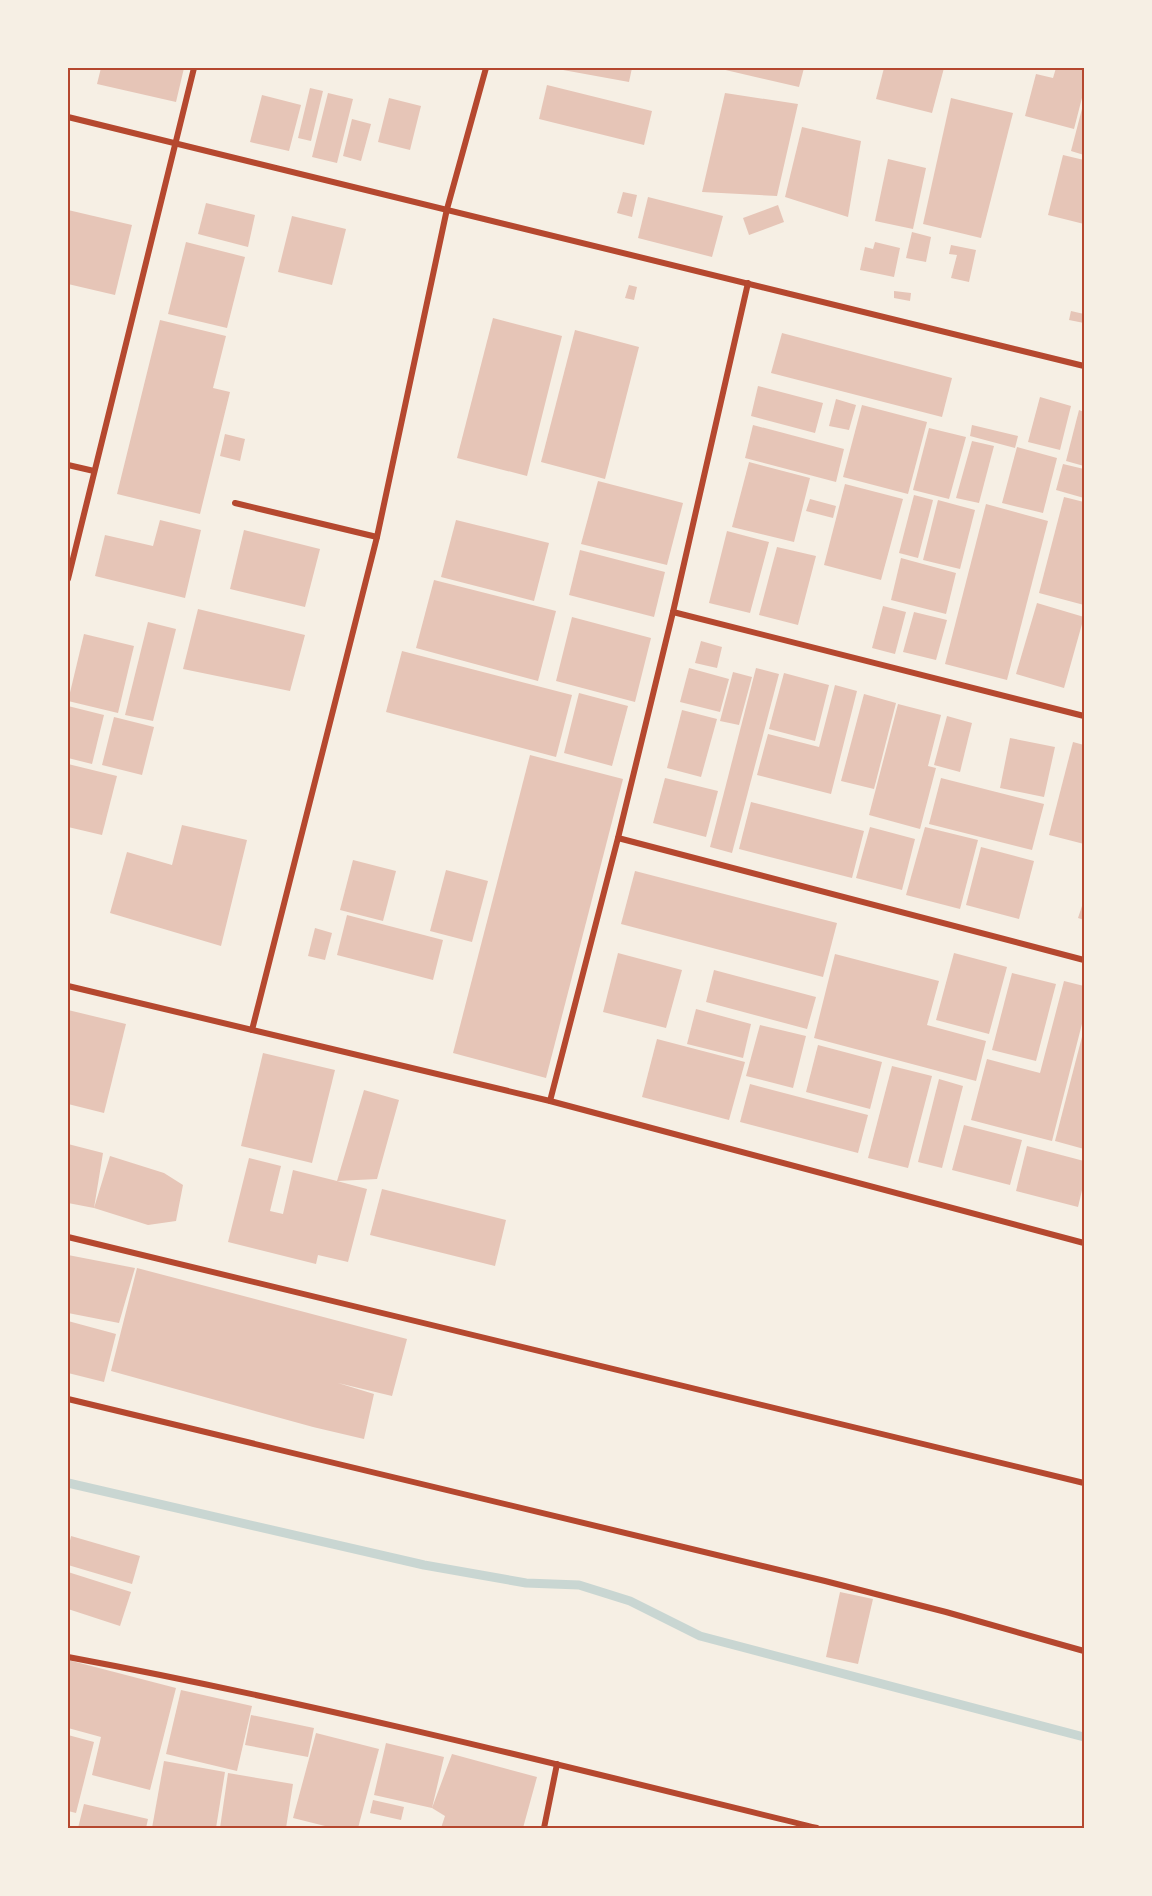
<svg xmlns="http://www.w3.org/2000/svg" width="1152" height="1896" font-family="'Fira Sans',sans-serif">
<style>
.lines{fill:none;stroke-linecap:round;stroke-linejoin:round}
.stream{stroke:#c9d6d2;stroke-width:9}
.building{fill:#e6c5b7}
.minor{stroke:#b5482f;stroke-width:6}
.neatline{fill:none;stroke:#b5482f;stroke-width:2}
</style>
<rect width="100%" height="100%" fill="#f6efe4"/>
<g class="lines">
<path class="stream" d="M68,1483L424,1565L526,1583L579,1585L630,1601L700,1636L1084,1737"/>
</g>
<g class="building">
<path d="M101,68L153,69V68H184L176,102L97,84Z"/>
<path d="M552,68H632L629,82Z"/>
<path d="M717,68H804L799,87Z"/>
<path d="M884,68H944L932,113L876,99Z"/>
<path d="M1056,68H1084V90L1074,129L1025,116L1036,74L1053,78Z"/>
<path d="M547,85L652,111L644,145L539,119Z"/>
<path d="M310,88L323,91L311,141L298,138Z"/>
<path d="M328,93L353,99L337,163L312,157Z"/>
<path d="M725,93L798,104L777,196L702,192Z"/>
<path d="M262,95L301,105L289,151L250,142Z"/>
<path d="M389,98L421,106L410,150L378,142Z"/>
<path d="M951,98L1013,113L981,238L923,224Z"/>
<path d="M1084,101V155L1071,151Z"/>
<path d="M352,119L371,124L361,161L343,156Z"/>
<path d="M802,127L861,141L848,217L785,197Z"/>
<path d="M1063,155L1084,160V224L1048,215Z"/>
<path d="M888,159L926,168L913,229L875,221Z"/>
<path d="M623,192L637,195L632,217L617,213Z"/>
<path d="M648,197L723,216L712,257L638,238Z"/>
<path d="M206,203L255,215L248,247L198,234Z"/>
<path d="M778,205L784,222L749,235L743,218Z"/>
<path d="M68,210L132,225L115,295L68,284Z"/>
<path d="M292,216L346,229L332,285L278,272Z"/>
<path d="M912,232L931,237L926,262L906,258Z"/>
<path d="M186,242L245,257L227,328L168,314Z"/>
<path d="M875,242L900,248L894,277L860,270L865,247L873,249Z"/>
<path d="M951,245L976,250L969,282L951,278L957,255L949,254Z"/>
<path d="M629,285L637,287L634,300L625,298Z"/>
<path d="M894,291L911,293L910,301L894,298Z"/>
<path d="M1071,311L1084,314V323L1069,320Z"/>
<path d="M493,318L562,336L527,476L457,458Z"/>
<path d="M160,320L226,336L213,388L230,392L200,514L117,494Z"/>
<path d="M575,330L639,347L605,479L541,462Z"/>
<path d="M782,333L952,378L942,417L771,373Z"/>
<path d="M758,386L823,403L815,433L751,416Z"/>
<path d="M1040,397L1071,406L1060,450L1028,442Z"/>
<path d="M836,399L856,405L849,430L829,426Z"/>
<path d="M862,405L927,422L908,494L843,477Z"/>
<path d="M1079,410L1084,412V466L1066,461Z"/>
<path d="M753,425L844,449L836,482L745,458Z"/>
<path d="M972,425L1018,436L1015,448L970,436Z"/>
<path d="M929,428L966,437L949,499L913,490Z"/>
<path d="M225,434L245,439L240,461L220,456Z"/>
<path d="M972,441L994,446L979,503L956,498Z"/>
<path d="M1017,447L1057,458L1043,513L1002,503Z"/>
<path d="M749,462L810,478L794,542L732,527Z"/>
<path d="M1063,464L1084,469V498L1056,490Z"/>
<path d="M598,481L683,503L667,565L581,544Z"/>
<path d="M845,484L903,499L881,580L824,565Z"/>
<path d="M914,495L933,500L918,558L899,553Z"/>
<path d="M1064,497L1084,502V605L1039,593Z"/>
<path d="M810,499L836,506L833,518L806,511Z"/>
<path d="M938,500L975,510L960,569L923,560Z"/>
<path d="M986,504L1048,521L1007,680L945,664Z"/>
<path d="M160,520L201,530L185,598L95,576L105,535L153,546Z"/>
<path d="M456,520L549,543L534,601L441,577Z"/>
<path d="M244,530L320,549L305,607L230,589Z"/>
<path d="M727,531L769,542L750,613L709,603Z"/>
<path d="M777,547L816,556L798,625L759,615Z"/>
<path d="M580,550L665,572L654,617L569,595Z"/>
<path d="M901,558L956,573L946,614L891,600Z"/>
<path d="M434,580L556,611L538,681L416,648Z"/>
<path d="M1037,603L1084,617L1064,688L1016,674Z"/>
<path d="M883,606L906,612L895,654L872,648Z"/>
<path d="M198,609L305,635L290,691L183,669Z"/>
<path d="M914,612L947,620L936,660L903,652Z"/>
<path d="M572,617L651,638L635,702L556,681Z"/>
<path d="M148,622L176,629L153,721L125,715Z"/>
<path d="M84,634L134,646L118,713L68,701Z"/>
<path d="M701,641L722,647L717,668L695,663Z"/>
<path d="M402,651L572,695L556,757L386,712Z"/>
<path d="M689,668L729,679L720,712L680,702Z"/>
<path d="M756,668L779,674L732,853L710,847Z"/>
<path d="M733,672L752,677L739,725L720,721Z"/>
<path d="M784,673L829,685L815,741L769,729Z"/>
<path d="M835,685L857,691L831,794L757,775L768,734L819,747Z"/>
<path d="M579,693L628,706L612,766L564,753Z"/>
<path d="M864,694L896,703L874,789L841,781Z"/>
<path d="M898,704L941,715L928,766L936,768L920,829L869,815Z"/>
<path d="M68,706L104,715L92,764L68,758Z"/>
<path d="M682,710L717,719L701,777L667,768Z"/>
<path d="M947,716L972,723L960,772L934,765Z"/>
<path d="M114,717L154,727L142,775L102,765Z"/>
<path d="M1010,738L1055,747L1044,797L1000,788Z"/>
<path d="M1073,742L1084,745V844L1049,835Z"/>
<path d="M530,755L623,779L546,1078L453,1053Z"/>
<path d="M68,764L117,776L102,835L68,827Z"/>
<path d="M665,778L718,791L706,837L653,823Z"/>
<path d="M941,778L1044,804L1032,850L929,824Z"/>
<path d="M751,802L864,831L852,878L739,849Z"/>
<path d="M182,825L247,840L221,946L110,913L127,852L172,865Z"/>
<path d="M870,827L915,839L902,890L856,878Z"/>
<path d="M925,827L978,840L960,909L906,895Z"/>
<path d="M981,847L1034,861L1019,919L966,905Z"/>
<path d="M353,860L396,871L383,921L340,910Z"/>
<path d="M446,870L488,881L472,942L430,931Z"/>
<path d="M635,871L837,923L823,977L621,924Z"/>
<path d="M1084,900V920L1078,918Z"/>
<path d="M347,915L443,940L433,980L337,955Z"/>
<path d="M315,928L332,933L325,960L308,956Z"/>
<path d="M618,953L682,970L666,1028L603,1012Z"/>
<path d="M954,953L1007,967L989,1034L936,1020Z"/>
<path d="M835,954L939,981L927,1025L986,1041L976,1081L814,1038Z"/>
<path d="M714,970L816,997L807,1029L706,1002Z"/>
<path d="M1012,973L1056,984L1036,1061L992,1050Z"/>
<path d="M1064,981L1084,986V1016L1052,1141L971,1120L987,1059L1040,1073Z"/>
<path d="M696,1009L751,1024L743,1058L687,1044Z"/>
<path d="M68,1010L126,1024L104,1113L68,1104Z"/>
<path d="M760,1025L806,1036L793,1088L746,1076Z"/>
<path d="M1084,1029V1149L1055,1141Z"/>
<path d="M657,1039L745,1062L729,1120L642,1097Z"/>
<path d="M818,1045L882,1062L870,1109L806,1092Z"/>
<path d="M263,1053L335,1070L312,1163L241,1146Z"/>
<path d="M892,1066L932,1076L908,1168L868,1158Z"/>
<path d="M939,1079L963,1086L942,1168L918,1162Z"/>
<path d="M750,1084L868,1115L858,1153L740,1122Z"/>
<path d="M364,1090L399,1100L377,1179L337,1181L367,1189L348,1262L318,1255L316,1264L228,1242L249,1158L281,1166L270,1211L283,1214L293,1170L337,1181Z"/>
<path d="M964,1125L1022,1140L1010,1185L952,1170Z"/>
<path d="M68,1144L103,1153L94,1208L110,1156L164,1173L183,1185L176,1221L148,1225L94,1208L68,1203Z"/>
<path d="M1027,1146L1084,1161V1182L1078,1207L1016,1191Z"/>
<path d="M382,1189L506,1220L495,1266L370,1235Z"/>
<path d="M68,1255L135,1268L119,1323L68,1313Z"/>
<path d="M137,1268L407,1339L392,1396L338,1383L374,1394L364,1439L313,1427L111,1371Z"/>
<path d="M68,1321L116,1334L104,1382L68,1373Z"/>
<path d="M71,1536L140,1556L132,1584L68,1565V1550Z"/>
<path d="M68,1572L131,1592L120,1626L68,1609Z"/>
<path d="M840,1592L873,1599L858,1664L826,1657Z"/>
<path d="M68,1660L176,1688L150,1790L92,1775L101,1737L68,1728Z"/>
<path d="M181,1690L252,1706L237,1771L166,1754Z"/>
<path d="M251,1715L314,1728L308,1757L245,1745Z"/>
<path d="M316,1733L379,1749L358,1828H333L293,1818Z"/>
<path d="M68,1735L94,1742L76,1813L68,1811Z"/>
<path d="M386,1743L444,1757L432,1808L452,1754L537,1777L523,1828H441L445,1816L432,1808L374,1795Z"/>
<path d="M164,1761L225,1772L216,1828H152Z"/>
<path d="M228,1773L293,1784L286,1828H220Z"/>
<path d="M373,1800L404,1807L401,1820L370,1813Z"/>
<path d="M84,1804L148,1819L146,1828H78Z"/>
</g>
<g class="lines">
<g class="minor">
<path d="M68,117L1084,366"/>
<path d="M68,465L94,471"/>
<path d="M235,503L377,537"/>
<path d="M68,579L194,68"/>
<path d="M673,612L1084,716"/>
<path d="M618,838L1084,960"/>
<path d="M68,986L550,1101L1084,1243"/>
<path d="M252,1030L377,537L447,209L486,68"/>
<path d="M550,1101L618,838L673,612L748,283"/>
<path d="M68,1237L1084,1483"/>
<path d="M68,1399L825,1581L946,1612L1084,1651"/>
<path d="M68,1657C319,1704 568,1767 817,1828"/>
<path d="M544,1828L557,1764"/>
</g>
</g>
<rect width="1152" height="1896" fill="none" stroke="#f6efe4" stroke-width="138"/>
<rect x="69" y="69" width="1014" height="1758" class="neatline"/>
</svg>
